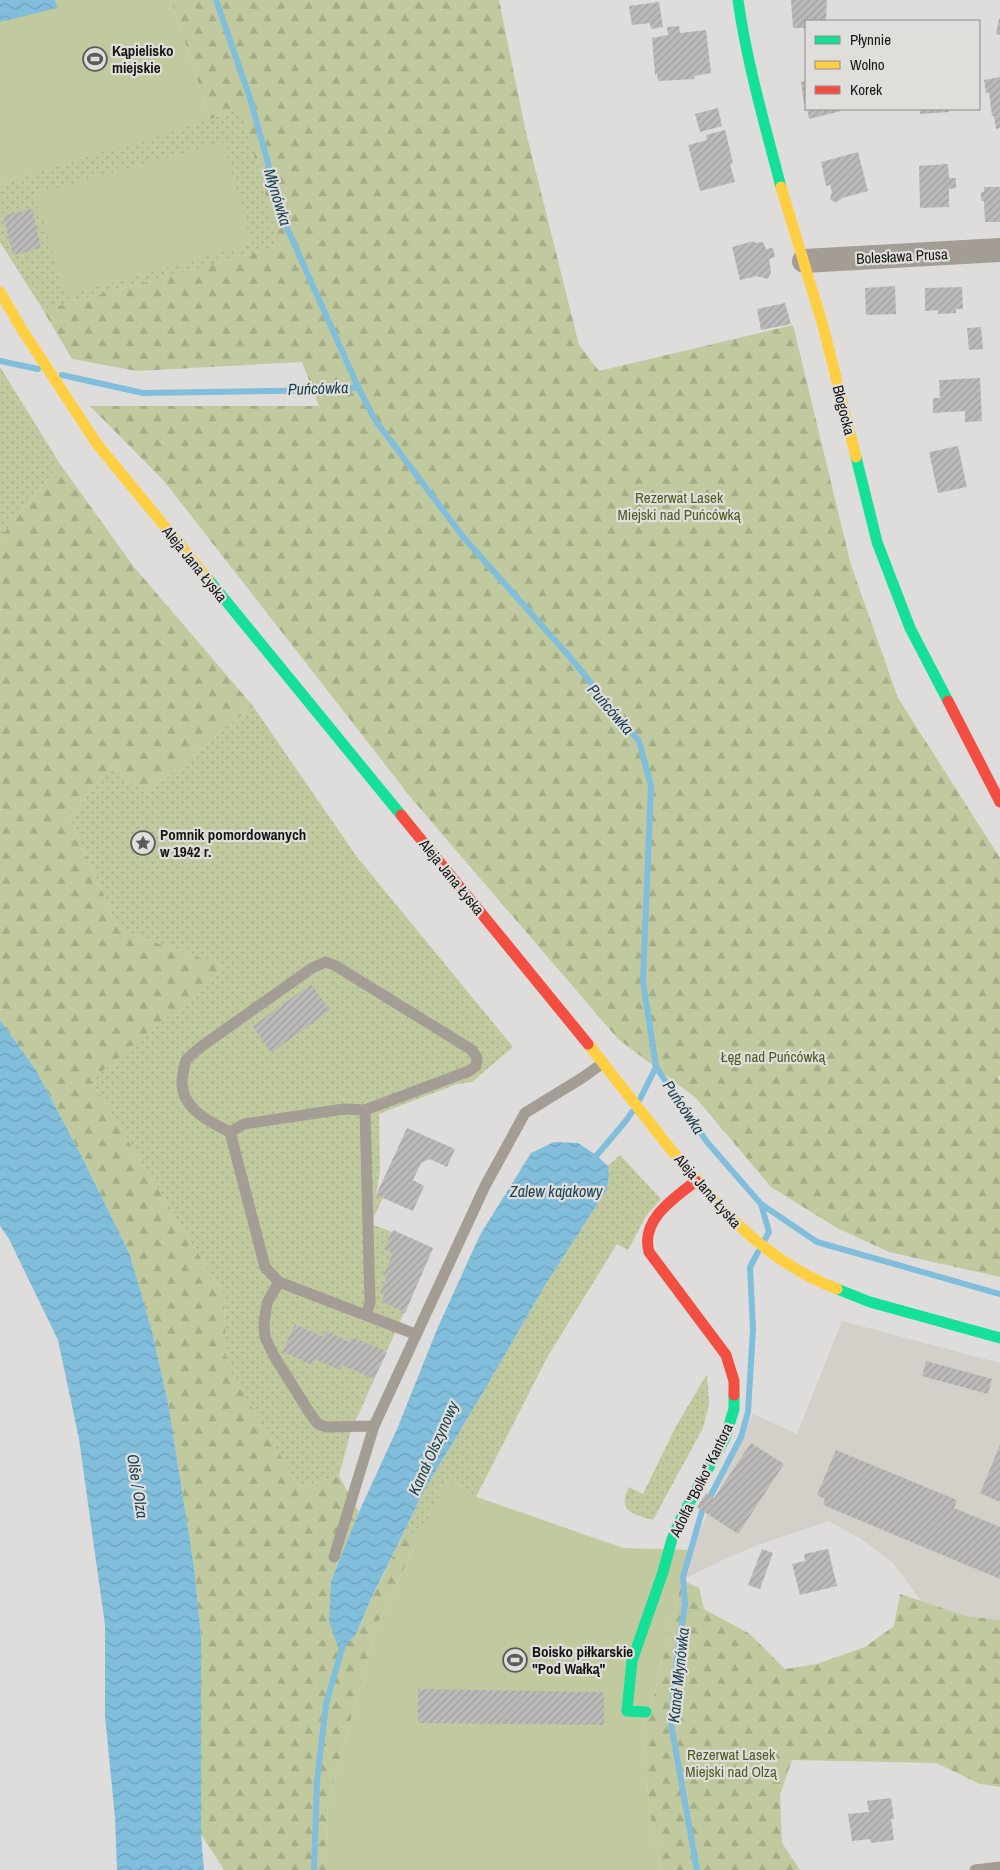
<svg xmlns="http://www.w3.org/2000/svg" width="1000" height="1870" font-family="'Archivo Narrow',sans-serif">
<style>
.built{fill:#d3d0c9}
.grass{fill:url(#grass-dots)}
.forest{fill:url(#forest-firs)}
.garden{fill:#c1ca9f}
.water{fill:url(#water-waves)}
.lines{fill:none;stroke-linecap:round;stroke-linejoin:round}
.stream{stroke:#81bedc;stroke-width:6}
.building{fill:url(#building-hatch)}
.lane{stroke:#a39d95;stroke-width:11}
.street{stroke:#a39d95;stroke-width:24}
.fast{stroke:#16e098;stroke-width:11}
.slow{stroke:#ffcf43;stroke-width:11}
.jam{stroke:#f24e42;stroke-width:11}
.labels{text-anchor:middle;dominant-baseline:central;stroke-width:4.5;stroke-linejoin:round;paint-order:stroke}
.poi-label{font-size:15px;font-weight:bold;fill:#161514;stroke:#e0deda;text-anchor:start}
.street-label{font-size:15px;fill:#161514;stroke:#e0deda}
.park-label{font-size:15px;fill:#505b22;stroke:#e0deda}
.water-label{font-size:16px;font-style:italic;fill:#1a4154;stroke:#e0deda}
</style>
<defs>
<pattern id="grass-dots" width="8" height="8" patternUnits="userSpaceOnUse" patternTransform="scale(1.25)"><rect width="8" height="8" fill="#c1ca9f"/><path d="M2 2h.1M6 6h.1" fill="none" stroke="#a5ad88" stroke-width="1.8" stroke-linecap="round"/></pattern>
<pattern id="forest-firs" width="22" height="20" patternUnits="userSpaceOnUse" patternTransform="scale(1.25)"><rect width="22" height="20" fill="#c1ca9f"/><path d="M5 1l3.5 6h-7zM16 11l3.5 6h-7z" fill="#a5ad88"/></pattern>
<pattern id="water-waves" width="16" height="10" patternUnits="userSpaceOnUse" patternTransform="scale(1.25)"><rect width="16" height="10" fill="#81bedc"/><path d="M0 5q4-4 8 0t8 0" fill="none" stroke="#6fa2bc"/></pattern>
<pattern id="building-hatch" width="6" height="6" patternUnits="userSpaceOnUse" patternTransform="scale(1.25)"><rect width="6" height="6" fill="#bcbab9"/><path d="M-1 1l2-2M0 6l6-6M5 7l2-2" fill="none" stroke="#a19f9e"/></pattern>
</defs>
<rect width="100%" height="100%" fill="#dfdddb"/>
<path class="built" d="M842,1321L1000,1363V1620L966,1616L922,1602L892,1562L861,1539L829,1521L766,1542L729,1557L682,1580L691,1550L753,1414L797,1434Z"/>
<g class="grass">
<path d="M241,108L281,246L43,310L0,242V184Z"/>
<path d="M0,367L60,464L0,538Z"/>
<path d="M253,706L357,857L513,1047L472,1082L457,1084L379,1114L380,1172L376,1194L383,1198L373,1219L374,1225L433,1248L351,1431L339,1476L299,1487L225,1364L224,1295L91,1081L226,967L119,930L70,818L111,765L146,794Z"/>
<path d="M620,1155L661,1199L646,1216L628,1250L617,1244L548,1356L476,1497L385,1571L426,1487L484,1391L544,1287L607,1189L609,1175L608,1166Z"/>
<path d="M707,1374L709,1404L703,1428L653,1520C635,1515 616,1511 629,1487L643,1494L675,1428Z"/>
</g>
<g class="forest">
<path d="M171,0H499L525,128L579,345L599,371L793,325L851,565L898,698L1000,858V1075L998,1078L1000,1080V1277L889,1252L837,1228L771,1187L696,1098L618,1039L412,799L164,481L90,406H319L302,362L137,371L72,359L43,310L280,246L241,109L210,119Z"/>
<path d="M60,464L134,567L253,706L146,794L111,765L70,818L119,930L227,967L91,1081L224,1295L226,1364L299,1487L339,1476L359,1512L331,1581L356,1634L370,1601L406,1531L420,1535L377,1625L328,1803L325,1861L326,1870H224L201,1834V1635L194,1567L169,1408L152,1331L130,1255L83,1159L36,1070L0,1020V538Z"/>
<path d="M682,1580L699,1588L704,1609L750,1634L785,1669L817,1664L865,1647L894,1626L900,1594L966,1616L1000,1620V1787L980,1784L936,1763L792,1760L780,1795L782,1843L800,1870H661L650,1815L642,1730L654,1695Z"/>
</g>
<g class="garden">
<path d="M0,0H171L210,119L0,184Z"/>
<path d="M223,142L252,244L65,296L36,194Z"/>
<path d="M447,1479L477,1497L623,1548L691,1550L682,1580L654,1695L642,1730L650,1815L661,1870H326L325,1862L328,1803L377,1625Z"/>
</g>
<g class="water">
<path d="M0,0H55L57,8L0,22Z"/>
<path d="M0,1020L36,1070L83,1159L130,1255L152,1331L169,1408L194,1567L201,1635V1834L204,1870H117L115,1818L105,1716V1625L79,1439L58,1340L9,1239L0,1226Z"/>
<path d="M554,1142L578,1143L596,1155L608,1166L609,1175L607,1189L544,1287L484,1391L426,1487L370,1601L356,1634L340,1653L329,1621L331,1581L359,1512L397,1429L438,1327L480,1235L531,1153Z"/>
</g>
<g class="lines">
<g class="stream">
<path d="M216,0L250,98L284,221L358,387"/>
<path d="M0,361L38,369"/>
<path d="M62,375L143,393L338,390L358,387L375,420L464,538L569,656L639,741L651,786L643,981L656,1067L707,1142L761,1204L817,1242L1000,1294"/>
<path d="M640,1099L656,1067"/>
<path d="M591,1162L625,1122L632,1112"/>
<path d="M761,1204L769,1232L764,1241"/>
<path d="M711,1495L741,1437L748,1412L753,1329L750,1267L758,1252"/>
<path d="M314,1870L317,1781L326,1704L343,1645"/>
<path d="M697,1870L671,1724L676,1665L685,1604L683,1577L702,1511"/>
</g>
</g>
<g class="building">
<path d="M791,0H827L826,21H806V28H793Z"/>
<path d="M659,2L663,27L651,29L650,23L632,25L629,6Z"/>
<path d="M999,19H1000V35L996,34Z"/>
<path d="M679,26L680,33L706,30L711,73L694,76L695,79L658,81L657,74L655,75L652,38L668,35L667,27Z"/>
<path d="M1000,77V128L996,129L994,116H992L989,92L986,93L984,80Z"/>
<path d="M806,81V103L804,104L801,82Z"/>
<path d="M718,108L722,126L700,132L695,114Z"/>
<path d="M807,109H841V111L809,119Z"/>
<path d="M920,109H949V112L920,114Z"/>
<path d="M725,130L733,163L730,164L735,182L700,191L688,145L707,140L706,135Z"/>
<path d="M858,152L868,191L842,198L836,203L830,199L832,192L830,185L826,186L821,162Z"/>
<path d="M948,164L949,178H956V188L949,189V207L920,208L919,166Z"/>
<path d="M984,187H1000V222H985L984,201H981V192H984Z"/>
<path d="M32,209L41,248L13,255L3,216Z"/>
<path d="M754,241L755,243L763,242L766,249L773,248L775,257L769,259L771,272L768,279L756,276L740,280L732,247Z"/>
<path d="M895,286L896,314L866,315L865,288Z"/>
<path d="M962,287L963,309H956V313L938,314V310L925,311V288Z"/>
<path d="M785,303L791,324L761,330L757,309Z"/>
<path d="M981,327L983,349L969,350L967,328Z"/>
<path d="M980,378L982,421L965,422V411L933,413V398H940L939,380Z"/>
<path d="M958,446L967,487L938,493L929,452Z"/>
<path d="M311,984L330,1010L271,1053L253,1026Z"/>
<path d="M407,1128L455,1149L447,1167L430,1159L421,1163L413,1180L424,1186L413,1211L376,1195Z"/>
<path d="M393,1230L433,1248L405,1313L381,1301L385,1294L380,1292L387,1277L383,1275L393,1253L384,1249Z"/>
<path d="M295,1324L323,1337L326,1331L350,1342L352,1337L387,1352L374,1379L342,1365L340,1370L315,1359L312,1365L283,1352Z"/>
<path d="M926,1361L992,1379L988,1394L922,1376Z"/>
<path d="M751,1443L784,1464L738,1534L697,1507L706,1493L714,1498Z"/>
<path d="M1000,1445V1502L980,1493Z"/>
<path d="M836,1450L957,1500L954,1508L1000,1527V1579L823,1505L825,1499L817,1495Z"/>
<path d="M762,1549L773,1553L760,1589L748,1585Z"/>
<path d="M828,1549L837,1586L800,1595L792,1564L805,1561L804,1554Z"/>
<path d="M418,1689L604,1692V1725L418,1723Z"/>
<path d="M891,1798L894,1819H891L894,1840L871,1843L870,1839L852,1841L848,1814L869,1812L867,1801Z"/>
</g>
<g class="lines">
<g class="lane">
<path d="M230,1132L244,1124L344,1109L365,1110"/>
<path d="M279,1282L267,1303L264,1323L265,1337L274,1356L311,1415L318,1424L327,1427L374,1426"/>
<path d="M366,1315L370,1303L365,1110L469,1071L476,1066L477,1058L472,1050L336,966L326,962L312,968L202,1046C197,1050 191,1055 187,1059C184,1063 184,1070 183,1074C176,1105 207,1121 230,1132L265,1267L279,1282L415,1334"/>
<path d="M334,1557L374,1426L485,1186L525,1113L582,1078L603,1063"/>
<path d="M975,1870L1000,1867"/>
</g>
<path class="street" d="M804,261L1000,250"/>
<g class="fast">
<path d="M738,0C747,64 765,125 781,187"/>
<path d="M856,457L877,542L910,628L948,701"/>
<path d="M208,579L401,815"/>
<path d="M837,1289L870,1302L1000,1338"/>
<path d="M646,1712L627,1711L632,1661L663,1572L672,1539L682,1516L725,1438L734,1409V1395"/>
</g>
<g class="slow">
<path d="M781,187L823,326L856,457"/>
<path d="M0,292L21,328L97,444L208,579"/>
<path d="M588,1044C612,1075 637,1106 661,1137C710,1199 761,1260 837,1289"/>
</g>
<g class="jam">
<path d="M948,701L1000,802"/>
<path d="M401,815L588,1044"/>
<path d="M696,1181C674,1198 640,1220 649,1252L726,1355L734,1381V1395"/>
</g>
</g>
<defs>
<g id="stadium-ring" transform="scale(1.25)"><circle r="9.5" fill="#e0deda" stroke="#5c5b5a" stroke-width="1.5"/><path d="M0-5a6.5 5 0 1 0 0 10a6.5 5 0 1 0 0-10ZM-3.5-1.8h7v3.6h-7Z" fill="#5c5b5a"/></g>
<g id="sight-ring" transform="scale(1.25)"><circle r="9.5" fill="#e0deda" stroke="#5c5b5a" stroke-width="1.5"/><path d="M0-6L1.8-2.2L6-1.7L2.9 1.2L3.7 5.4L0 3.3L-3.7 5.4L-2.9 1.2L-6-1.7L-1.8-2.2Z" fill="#5c5b5a"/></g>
</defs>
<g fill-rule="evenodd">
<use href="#stadium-ring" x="95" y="59"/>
<use href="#sight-ring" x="143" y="843"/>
<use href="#stadium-ring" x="515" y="1660"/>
</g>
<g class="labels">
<g class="poi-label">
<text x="112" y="50">Kąpielisko<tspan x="112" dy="17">miejskie</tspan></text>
<text x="160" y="834">Pomnik pomordowanych<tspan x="160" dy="17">w 1942 r.</tspan></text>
<text x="532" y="1651">Boisko piłkarskie<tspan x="532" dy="17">"Pod Wałką"</tspan></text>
</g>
<g class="street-label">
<text transform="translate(902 256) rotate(-3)">Bolesława Prusa</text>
<text transform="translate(844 410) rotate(76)">Błogocka</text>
<text transform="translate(195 564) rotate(51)">Aleja Jana Łyska</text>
<text transform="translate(452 877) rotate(51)">Aleja Jana Łyska</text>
<text transform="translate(708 1191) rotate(49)">Aleja Jana Łyska</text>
<text transform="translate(701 1480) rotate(-64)">Adolfa "Bolko" Kantora</text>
</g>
<g class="park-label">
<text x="679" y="497">Rezerwat Lasek<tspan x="679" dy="17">Miejski nad Puńcówką</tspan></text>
<text x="773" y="1056">Łęg nad Puńcówką</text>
<text x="731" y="1754">Rezerwat Lasek<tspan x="731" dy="17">Miejski nad Olzą</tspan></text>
</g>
<g class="water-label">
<text transform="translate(278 197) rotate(73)">Młynówka</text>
<text transform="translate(318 388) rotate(-2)">Puńcówka</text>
<text transform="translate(611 709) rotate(49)">Puńcówka</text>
<text transform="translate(684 1107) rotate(56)">Puńcówka</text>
<text x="556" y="1191">Zalew kajakowy</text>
<text transform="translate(433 1448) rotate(-66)">Kanał Olszynowy</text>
<text transform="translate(138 1486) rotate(81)">Olše / Olza</text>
<text transform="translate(678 1675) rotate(-84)">Kanał Młynówka</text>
</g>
</g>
<rect x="805" y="20" width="175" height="90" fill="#e0deda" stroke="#8f8e8b"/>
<rect x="815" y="36" width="25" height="8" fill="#16e098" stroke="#8f8e8b"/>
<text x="850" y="45" font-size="15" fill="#161514">Płynnie</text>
<rect x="815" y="61" width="25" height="8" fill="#ffcf43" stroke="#8f8e8b"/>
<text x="850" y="70" font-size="15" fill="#161514">Wolno</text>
<rect x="815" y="86" width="25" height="8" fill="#f24e42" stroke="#8f8e8b"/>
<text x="850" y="95" font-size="15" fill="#161514">Korek</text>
</svg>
